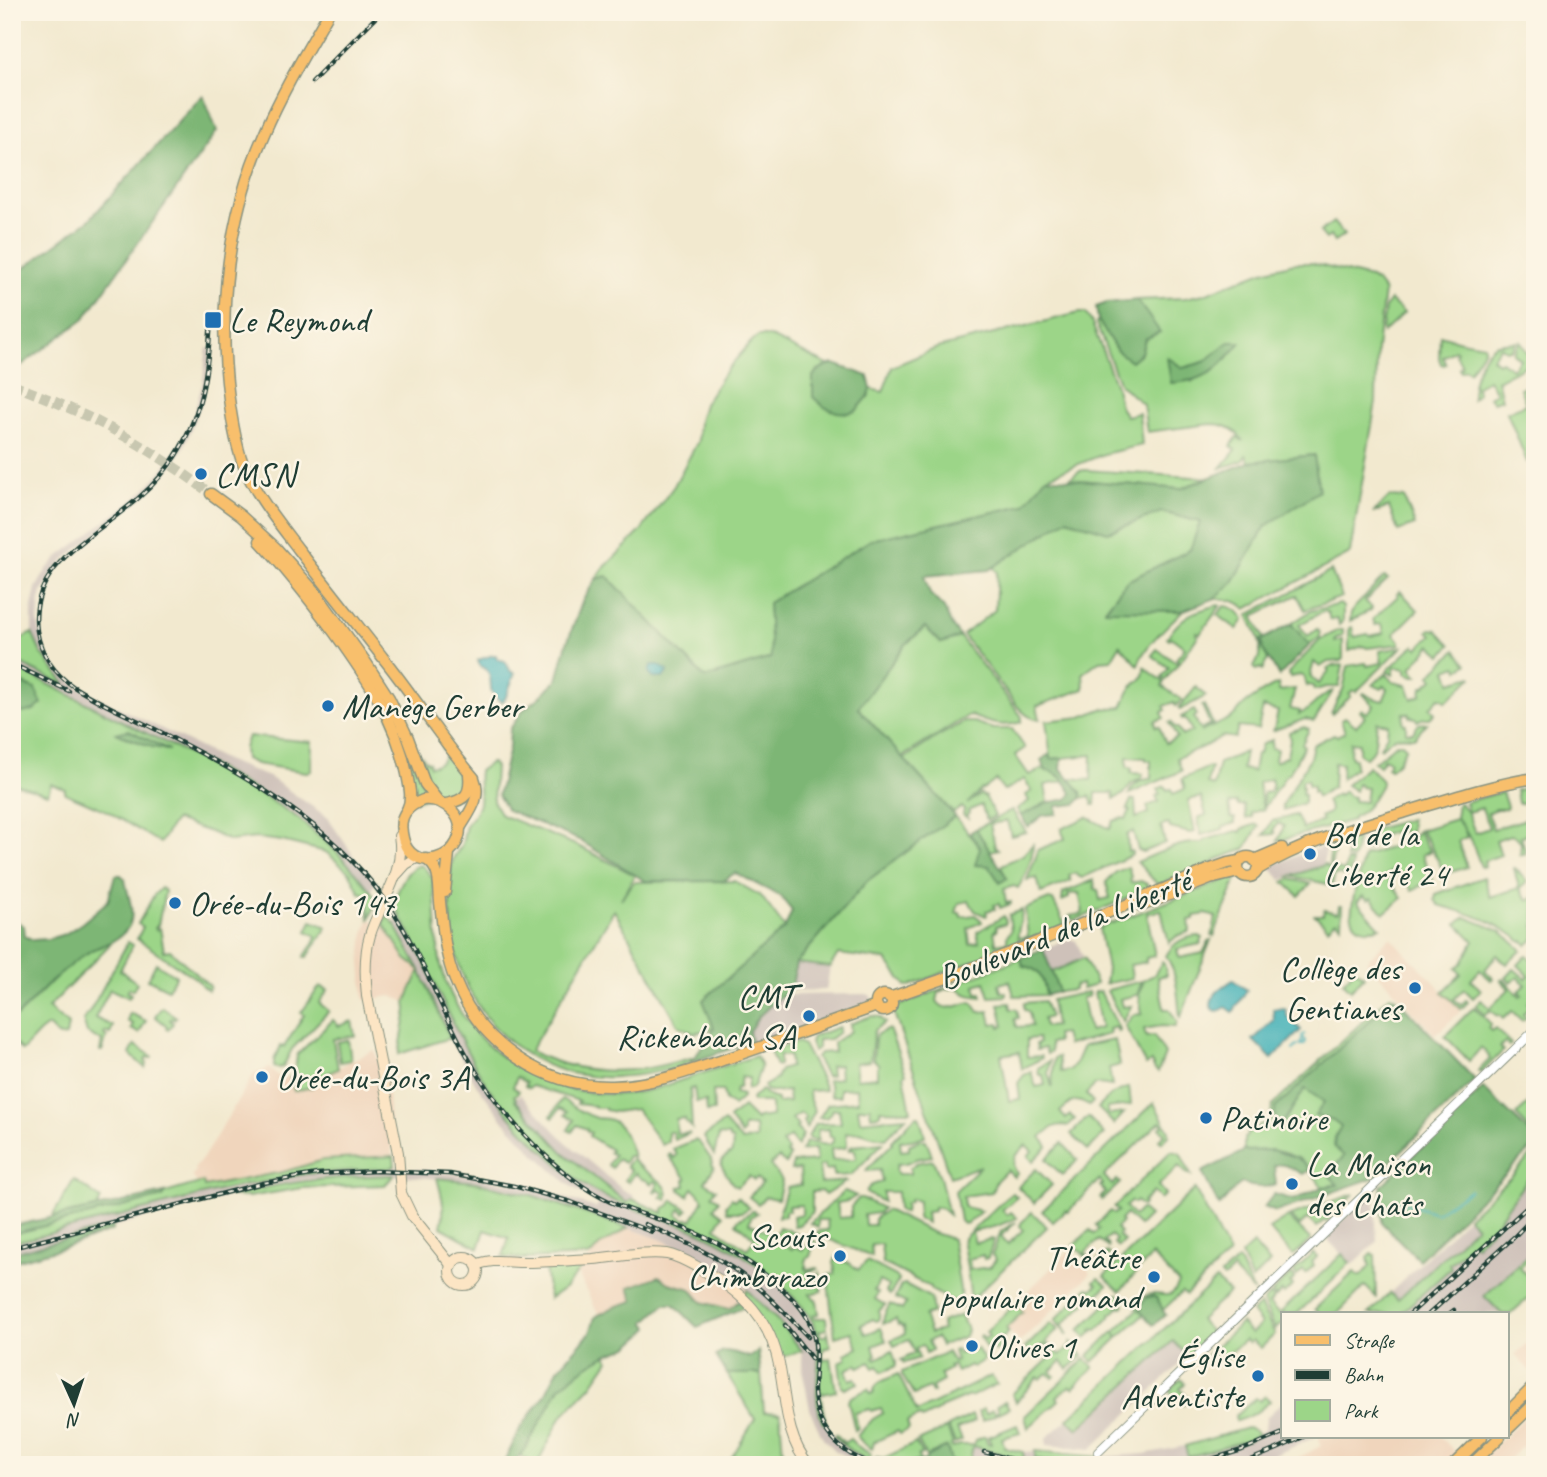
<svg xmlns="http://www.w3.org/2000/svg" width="1547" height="1477" font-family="Caveat,sans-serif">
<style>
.built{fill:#f0d5bc}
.industrial{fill:#cec1b9}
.green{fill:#9cd588;stroke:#5e895e;stroke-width:2;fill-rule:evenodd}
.forest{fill:#7db674;stroke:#4e7a54;stroke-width:2}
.water{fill:#3eafb6;stroke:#2e7675;stroke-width:2}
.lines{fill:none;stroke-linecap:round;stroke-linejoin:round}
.stream{stroke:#3eafb6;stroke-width:2}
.trunk-tunnel{stroke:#c8c7b0;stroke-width:10;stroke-dasharray:10 5;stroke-linecap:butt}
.tertiary-casing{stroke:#889382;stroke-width:10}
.secondary-casing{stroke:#889382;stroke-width:12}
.primary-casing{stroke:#889382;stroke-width:13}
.trunk-casing{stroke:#889382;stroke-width:13}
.tertiary{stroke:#fff;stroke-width:8}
.secondary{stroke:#fce5c4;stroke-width:10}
.primary{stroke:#f8bf6c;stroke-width:10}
.trunk{stroke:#f8bf6c;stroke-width:10}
.rail-casing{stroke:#1f3d34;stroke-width:4.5}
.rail{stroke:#fcf5e5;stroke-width:2;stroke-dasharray:5;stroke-linecap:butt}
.poi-dot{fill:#1f6fb2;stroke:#fcf5e5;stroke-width:2.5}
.labels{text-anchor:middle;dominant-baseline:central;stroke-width:5;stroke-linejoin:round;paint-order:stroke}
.poi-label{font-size:35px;fill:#1f3d34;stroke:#fcf5e5;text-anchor:start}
.street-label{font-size:35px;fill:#1f3d34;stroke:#fcf5e5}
</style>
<rect width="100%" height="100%" fill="#fcf5e5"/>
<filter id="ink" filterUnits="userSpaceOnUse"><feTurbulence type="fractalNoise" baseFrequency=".0143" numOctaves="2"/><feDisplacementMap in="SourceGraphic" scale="14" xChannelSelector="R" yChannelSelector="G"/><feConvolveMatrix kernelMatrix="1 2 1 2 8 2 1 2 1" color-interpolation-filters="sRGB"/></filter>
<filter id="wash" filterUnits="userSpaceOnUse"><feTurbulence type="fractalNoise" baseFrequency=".00686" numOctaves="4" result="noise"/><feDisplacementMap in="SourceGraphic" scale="28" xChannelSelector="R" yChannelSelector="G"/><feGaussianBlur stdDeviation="1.57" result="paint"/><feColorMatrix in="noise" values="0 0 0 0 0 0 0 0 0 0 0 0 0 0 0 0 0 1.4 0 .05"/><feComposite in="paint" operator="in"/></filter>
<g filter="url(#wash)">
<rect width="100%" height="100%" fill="#f2e9cf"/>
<g class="built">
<path d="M369,920L383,923L406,959L420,970L406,1002L392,996L364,1000L361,962L364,933Z"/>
<path d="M1390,937L1462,1010L1435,1035L1366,961Z"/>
<path d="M374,1050L387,1082L392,1156L323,1160L283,1172L204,1187L203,1183L198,1184L192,1176L196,1172L194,1169L203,1158L254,1074L269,1068L279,1077L290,1078L295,1090L311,1087V1081Z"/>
<path d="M628,1228L660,1239L696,1256L731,1275L747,1290L730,1309L702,1302L691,1289L669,1283L634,1301L614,1307L599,1315L578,1274L599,1246Z"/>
<path d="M1069,1251L1091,1273L1020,1342L998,1320Z"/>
<path d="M1535,1336V1374L1534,1375L1515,1355Z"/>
<path d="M1535,1407V1438L1524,1449L1522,1446L1503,1465H1474L1504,1437H1507V1434Z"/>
<path d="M1319,1437H1441L1459,1456L1450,1465H1284L1321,1446Z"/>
</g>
<g class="industrial">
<path d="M207,348L211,349L203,399L184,447L169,470L145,496L85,543L64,560L56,569L42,592L40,600L38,621L41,639L48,656L62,674L79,688L225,760L271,778L327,817L360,865L375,881L371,891L337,852L299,819L258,792L109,714L12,666V660L64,685L41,653L32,633V607L36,588L47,569L58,557L129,503L142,492L160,473L180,444L194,413L203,382Z"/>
<path d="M1328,845L1322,866L1282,880L1270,868L1277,863Z"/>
<path d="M400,918L414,940L457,1033L478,1071L504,1108L542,1150L573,1177L637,1210L692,1229L713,1239L735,1251L777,1281L800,1303L815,1328L818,1345L816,1394L818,1410L824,1424H826L832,1434L843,1446L868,1460L888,1465H862L836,1451L823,1438L815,1422L810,1409L802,1369V1351L757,1299L731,1275L696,1256L660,1239L592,1215L475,1182L394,1175L340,1177L304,1180L249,1191L12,1253V1243L196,1196L306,1174L353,1169L390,1168L404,1166L407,1168L470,1176L527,1186L596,1208L599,1204L568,1184L536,1155L505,1122L476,1084L450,1038L420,970L394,923Z"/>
<path d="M1070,939L1076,941L1084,958L1052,972L1043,949Z"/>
<path d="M796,963L830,967L826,990L789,991L792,986Z"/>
<path d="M866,994L870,995L872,998L867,1004L752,1045L751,1042L749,1031L758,1017L777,999L784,995Z"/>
<path d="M520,1094L566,1142L622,1189L634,1196L631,1202L628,1203L563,1152L515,1100Z"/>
<path d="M1535,1168V1249L1484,1296L1502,1314H1400L1450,1268L1448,1265L1473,1242L1476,1244L1495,1225Z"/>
<path d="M1374,1190L1377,1242L1352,1265L1325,1237Z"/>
<path d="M1468,1217L1476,1225L1398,1301L1390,1293Z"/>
<path d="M1173,1340L1188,1356L1091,1449L1047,1445L1046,1438L1068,1419L1079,1429Z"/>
<path d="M1283,1401V1437H1315L1268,1458L1266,1465H1099V1457L1144,1454L1185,1446L1189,1457L1248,1440L1265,1429L1266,1418Z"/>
<path d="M973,1445L1024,1460L1023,1452L1035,1451L1036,1459L1097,1465H997L970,1460Z"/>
</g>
<g class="green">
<path d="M1333,222L1344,235L1334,242L1330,236L1326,239L1320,232Z"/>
<path d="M1294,263H1311L1370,278L1377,282L1384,291L1377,349L1376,402L1350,553L1348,555L1246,609C1237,599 1225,599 1213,599L1233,582L1266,526L1314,455L1249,462L1246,455L1242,461L1221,468L1236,450L1231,446L1237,437L1243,441C1236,429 1225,424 1211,424L1147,432L1143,404L1120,385L1096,323L1098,320L1117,351L1141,353L1145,339L1159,332L1137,300L1185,298L1204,294L1263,271ZM1229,342L1192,382L1168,358L1183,368L1204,362Z"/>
<path d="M1390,300L1404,313L1383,333L1382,330L1385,307Z"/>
<path d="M1079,313H1085L1091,321L1116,386L1120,407L1126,416L1139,413L1142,445L1104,454L1046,477L1025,505L871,540L768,603L772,658L705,678L607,576L596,579L604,568L640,532L674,486L698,441L699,421L704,404L725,372L751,342L758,336H764L773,338L828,365L818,370L868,397L871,389L883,392L892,367L937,348Z"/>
<path d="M1440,335L1461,341L1484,345V349L1469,372L1465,369L1461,371L1459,368L1462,365L1455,354L1457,352L1455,350L1443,357L1446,364L1444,365L1441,364L1439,358Z"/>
<path d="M1520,341L1533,362L1497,380L1502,399L1493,402L1489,397L1496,392L1488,380L1475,387L1478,393L1472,399C1471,383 1480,356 1493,346C1499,342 1509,343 1516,342L1511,350H1507L1500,347L1492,358L1498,363L1501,361L1512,369L1520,359L1513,353Z"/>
<path d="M1535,382V457L1527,462L1507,412L1526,404L1520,388Z"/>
<path d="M1085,470L1208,478L1180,489L1069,479L1079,471Z"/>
<path d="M1389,497L1404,498L1415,525L1398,531L1389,507L1373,513Z"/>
<path d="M1162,512L1201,522L1190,550L1127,581L1105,609L1182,611C1167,627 1145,644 1138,665L1120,645L1111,660L1099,661L1083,673L1084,689L1037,706L1040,719C1030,719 1025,714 1018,707L963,635L995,610L997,572L993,567L1067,519L1108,532Z"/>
<path d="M1331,571L1342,597L1305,610L1297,595L1253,616L1264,639L1261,641L1263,650L1268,659L1262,670L1260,668L1256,670L1254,667C1267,647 1257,635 1248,615Z"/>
<path d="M1384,577L1388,579L1365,601L1372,608L1371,610L1350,621L1351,613L1354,608Z"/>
<path d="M1400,591L1418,610L1394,634L1400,641V644L1367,648L1363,646L1349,651V628L1352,627L1354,637L1368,634L1369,636L1384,633L1382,624L1375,625L1373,619L1398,596L1397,594Z"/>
<path d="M1340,604L1343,607V621L1339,625L1338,619L1330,620L1328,613L1324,611L1299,625L1308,636L1317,629L1320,633V637L1310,645L1291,624L1311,611Z"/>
<path d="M1219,605L1220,606L1200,634L1197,632L1196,634L1198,636L1180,662L1176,659L1185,648L1171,637L1169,639L1167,637C1184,614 1192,612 1219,605Z"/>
<path d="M1224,606C1234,607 1239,611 1244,620L1237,629L1218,615Z"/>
<path d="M926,627L941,643L960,637L1022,717L1021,722C1003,729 986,722 969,715L902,757L858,708L906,644Z"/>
<path d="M1430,629L1437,630L1451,645L1442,655L1431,645L1411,668L1418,676H1413L1406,673V669L1395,667L1393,675L1387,671L1414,645L1418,648L1432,635L1428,631Z"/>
<path d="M1339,630H1343V636L1336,638L1335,642L1343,640V659L1342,661L1328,662L1320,667L1314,662L1310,676L1319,684L1327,674L1329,670L1327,669L1331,666L1343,665L1339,687H1327L1314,690L1313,686L1309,685L1307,686L1304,677L1300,675L1290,677L1288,673L1320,640Z"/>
<path d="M32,633L41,653L65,684L64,685L16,662L12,658V643Z"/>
<path d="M1402,647L1356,692L1353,690L1349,694L1351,696L1332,714L1331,713L1343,690L1348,666L1366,663L1367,666L1382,663L1380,651Z"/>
<path d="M1157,649L1178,664L1165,680L1162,677L1169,668L1152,655Z"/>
<path d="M1456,650L1467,664L1459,670L1457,666L1447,670L1451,682L1472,676V677L1446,702L1444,699L1439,698L1430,708L1435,713L1430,718H1424L1417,721L1416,718L1410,717V714L1404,713L1403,723L1406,724V732H1413L1419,724L1427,723L1415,737C1396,736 1396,734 1381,748L1380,747L1387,735L1388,724L1377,722C1374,739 1379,747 1365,758L1359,754V743L1351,742L1350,753L1352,758L1355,759V768L1341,779L1342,764L1334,763L1333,787L1317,797L1315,792H1313V786L1308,785V780H1302L1301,787H1303L1302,794H1304V803L1283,810L1282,806L1310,758L1313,745L1334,734L1337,736L1345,732L1341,720L1345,717L1356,726L1365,717L1360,711L1362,709L1367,713L1374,706L1363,694L1364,693L1372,698L1383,701L1388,689L1384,686L1382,689L1373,685L1386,673L1393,682L1407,685L1412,699L1421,695L1422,687H1424L1433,679L1430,675Z"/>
<path d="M12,666L218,769L258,792L299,819L337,852L358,875L371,891L377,901L369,920L368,897L364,893H360L350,873L326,852L282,841L256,838L230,841L210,832L175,820L160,843L107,811L65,793V789L51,784L48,794L12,783V705L23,713L35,689L12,679ZM128,730L166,750L129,739L117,733Z"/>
<path d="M1144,667L1164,682L1162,686L1182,700L1176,706L1174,702L1164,706L1166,710L1162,712L1164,718L1155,721L1156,727L1159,726L1166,743L1177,737L1169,723L1171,722L1175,728H1178L1182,736L1192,731L1185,718L1182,719L1181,717L1194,710L1197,715L1194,717L1200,729L1210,724L1202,706L1204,705L1213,724L1200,732C1211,727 1222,723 1232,717C1237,713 1240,709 1244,705C1248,701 1273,685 1278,684L1279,691L1295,689L1290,709L1300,711L1299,714C1313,710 1318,695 1333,691L1314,721L1305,719L1272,731L1274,729L1278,711L1263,707L1258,729L1238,727L1235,738L1222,736L1207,745L1177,758L1182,771L1129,794C1131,785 1142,779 1151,779V761L1146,760V758L1127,757V767L1132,768L1131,773L1143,774L1142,778L1131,784L1124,794L1114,799L1113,793H1096L1095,805H1093L1090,796L1082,798L1081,792L1069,778L1091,780L1092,755L1051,759L1046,721L1081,717L1102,709L1122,707C1126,701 1126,696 1129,691C1135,680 1145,683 1144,667Z"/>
<path d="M1196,687L1206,696L1180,710L1179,708Z"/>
<path d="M385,700L401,730L428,797L415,801Z"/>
<path d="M964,722H974L993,729H1012L1025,748L1015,755L1029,775L1045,768L1046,771H1052L1065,781L1045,785L1048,803L1021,816L1017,809L1029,801L1026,795L1032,791L1024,779L1004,791L996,780L983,790L982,789L967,804L981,794L983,797L985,796L995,816L987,820L981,805L968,811L969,813L967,815L968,818L963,815L964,810L962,807L953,813L904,759L940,735Z"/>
<path d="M1304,727L1309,729L1302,744L1304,746L1289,774L1286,775L1264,808L1263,793L1271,792V788H1273L1271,779L1258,783L1263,809L1251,813L1252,817L1246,819L1244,805L1238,806L1237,802L1229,804L1231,818H1235V823L1223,827V829L1201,835L1198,818L1206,815L1201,797L1188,800L1195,832L1190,833L1170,828L1169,824L1161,826L1165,843L1143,852L1138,850L1133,831L1127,835L1128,852L1132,851V855L1082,878L1078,876L1076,873L1069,875L1071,881L1041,893L1037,878L1027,880L1037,854V850L1065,839L1061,829L1087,817L1110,829L1113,821L1122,818L1126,819L1130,811L1127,809L1131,800H1135L1136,818L1149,813L1147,806L1159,802L1156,796L1160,794L1158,789L1165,786L1167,790L1171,789L1173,794L1185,789L1182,779L1209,767L1211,768L1207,784L1214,786L1219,763L1245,752L1242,769L1253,771L1256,754H1259L1261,745L1272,740L1271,748L1277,749L1275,760L1276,762L1287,756L1290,741L1289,732Z"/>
<path d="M248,736L312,742L311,771L306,772L256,764L245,759L244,748Z"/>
<path d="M1397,743H1402L1406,747L1398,762L1390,769L1387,767L1390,762L1384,758L1379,766L1374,762Z"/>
<path d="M442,748L447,751L466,775L463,796C458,797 450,800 445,799C430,797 424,766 421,755L426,761L429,762L430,766C439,765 443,760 446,752L443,751Z"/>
<path d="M490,763H492L495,767L493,801L501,815L578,846L635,875L621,899L634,882L734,881L761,896L785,928L703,1000L714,1028L694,1033L679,1026L614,910L530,1051C566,1069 603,1074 642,1069C660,1067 678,1061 695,1057C686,1071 633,1076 615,1077C518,1082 450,1000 450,908C450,895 449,871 453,860C454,855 459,851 461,846C464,840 464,832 466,826C470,818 478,812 479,803C481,792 477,782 479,771Z"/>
<path d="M1368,766L1382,781V783C1374,795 1368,812 1353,817V820L1278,841L1284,826L1278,823L1273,831L1275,833L1274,834L1264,835L1272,821L1296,815L1303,829L1322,821L1320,817L1329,813L1330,809L1326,801L1337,794L1339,796L1344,791L1348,796L1354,797L1353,801L1365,802L1367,788L1360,787V785L1357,784L1355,791L1346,785Z"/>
<path d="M1529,788H1535V833L1521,836L1526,853L1520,855L1521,843L1517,837L1510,835L1496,840L1501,855L1484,861L1485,866L1481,867C1475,849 1469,833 1456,818L1458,803H1460L1468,814L1475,833L1489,828L1482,808L1468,812L1465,802L1502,792L1507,807L1506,809H1496L1488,813L1493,829L1533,817L1530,806L1522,803H1518L1516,790Z"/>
<path d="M1012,810L1026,832L1011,836L1007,821L990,824L995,847L998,849L990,851L976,829Z"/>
<path d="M955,816L980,847L989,866L995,874L1007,878L1001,867L1002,865L1023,855L1033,844C1033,858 1026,876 1018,888L1014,886L1004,889L1006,903L1011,902V904L1000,908L999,904L994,905L995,909L986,911L987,915L986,916L975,911L969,901L959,903L956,913H960L961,917L975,915L981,920L982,922L968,928L970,944L979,942L977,932L1004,916L1006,922L1005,924L996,926L997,930L994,931L996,944L1007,942V937L1011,930L1009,915L1022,910C1022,921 1017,929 1018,938L1028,937L1025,909L1049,899L1053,900L1064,923L1063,926L907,987L886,960L838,954L830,967L796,963L867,881Z"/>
<path d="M1410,819L1411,828L1406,840L1402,829L1370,839L1369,841L1371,848L1365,850L1370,832L1372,830Z"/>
<path d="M1456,819L1464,829L1467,837L1458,841L1467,867L1445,874L1429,843L1420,830Z"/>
<path d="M1257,824L1259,826L1245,849L1218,859L1212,863L1158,885L1137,862C1157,854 1180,841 1202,843L1205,840L1237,831L1241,832L1242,829Z"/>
<path d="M1418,831L1430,851L1422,855L1433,880L1412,890L1400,873L1397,875L1393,870L1386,876L1402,898L1384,913L1371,898L1368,900L1363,896L1357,902L1380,927C1369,931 1355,930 1352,917C1349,907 1361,868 1364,856L1408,842Z"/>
<path d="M1353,837L1357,840V843L1355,844L1356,847L1353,859L1346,858L1348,848L1336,846L1331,865L1329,864L1331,844Z"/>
<path d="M1347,861L1352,862L1349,877L1335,874L1332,885L1291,876L1322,866L1324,864L1328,867L1345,871Z"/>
<path d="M419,865L424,867L430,875H432C438,905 434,936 441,965C460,1047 542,1098 623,1094C644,1093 665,1086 685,1079C709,1071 733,1063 756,1056L761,1066L755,1084L751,1089H747L749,1078L741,1077L739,1088H736L735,1093L742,1095V1098L733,1106L731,1104L725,1101L723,1091H713L714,1111L707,1112L706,1101L696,1102L694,1088L690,1089L692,1128L688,1123H686L685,1118L676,1119L677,1134L690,1133L674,1140L673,1132H668V1142L662,1145L636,1109L615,1112L605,1110V1108H595V1106L577,1104L579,1101L532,1086L529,1088L525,1086L526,1083L517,1077L513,1087L519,1091L514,1096L516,1098L515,1100L563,1152L627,1203L632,1199L663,1213V1209L670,1205L673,1200L688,1210L685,1213L680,1209L677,1214L686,1220L688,1218L692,1220L703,1201V1198L693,1188L688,1196L680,1190L679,1187L686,1186L685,1180L687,1179L668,1155L670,1154L674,1158L677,1155L673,1149L695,1140L699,1142L713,1162L712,1164L714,1167L705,1182L716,1189L712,1195L719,1200L714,1208L723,1215L716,1228L747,1249L754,1240V1237L736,1223L739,1219L753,1211L757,1213L751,1217L749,1223L775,1235L779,1227L797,1233L796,1236L792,1234L786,1245L792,1249L794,1246L803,1250L812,1241H815L816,1244L812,1249L810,1257L806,1258V1269L819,1268L807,1272L812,1286L818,1285L817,1275L820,1272L822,1291L810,1294L817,1301L819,1314L813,1315L814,1318H826L827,1329L819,1331L821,1336H826L828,1332L830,1347L823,1349L822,1360L831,1358L836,1391L823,1394L822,1392L820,1393L826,1424H824L822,1422C818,1410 816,1398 817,1386C817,1367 822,1346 815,1327C809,1312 797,1301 786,1290C760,1264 726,1243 693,1229C665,1218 635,1211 608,1198C584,1188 563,1169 544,1151C520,1130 492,1096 477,1069C446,1016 425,955 393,904C399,890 403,871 419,865Z"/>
<path d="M1128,867L1131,877L1130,878L1131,883L1141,881L1147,884L1149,889L1076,920L1072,919L1070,916L1081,914L1083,912L1079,893L1068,894L1069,898L1062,901L1063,893L1094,880L1095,889L1098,890L1100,900L1110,898L1106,882L1116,872Z"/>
<path d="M1514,868H1515L1528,882L1520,888L1523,895L1529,901L1535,896V938L1527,945L1524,941L1522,942C1494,919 1472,915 1439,905L1435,900L1436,894L1439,893L1484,877L1490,897L1519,888Z"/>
<path d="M1230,878H1236V880L1214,936L1212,935L1216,917L1206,914L1194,916V919L1189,920L1190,929L1189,932L1177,936L1169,943L1161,910L1147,914L1155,956L1146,958V962L1130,965L1132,978L1105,984L1107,969L1099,928Z"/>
<path d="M1290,879L1311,884L1299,896L1284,882Z"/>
<path d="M161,888L165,891L158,925L155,928L156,930L160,928L164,951L170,950L210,986L208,990L202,986L198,980L137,939L143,927L138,924L154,895Z"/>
<path d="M1339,906H1342L1341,925L1336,921L1328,928L1315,915H1323L1324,910L1338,913Z"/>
<path d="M387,915L396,926L420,970L450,1038L399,1054L407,1010L406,1002L420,970L406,959L383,923Z"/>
<path d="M1465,917L1501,931L1522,950L1507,964L1497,955L1485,970L1493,978L1491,980L1480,970L1471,980L1481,990L1473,998L1464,989L1454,999L1461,1005L1466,1000L1468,1002L1461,1009L1443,992L1461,974L1456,968L1462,963L1474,941L1457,924Z"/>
<path d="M312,921L327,927L307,958L304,957L313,944L316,936L307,931Z"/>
<path d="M1199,936L1203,938L1200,944L1177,949L1179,958L1203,953L1209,941L1211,940L1180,1019C1178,999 1178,974 1166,956C1174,942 1183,937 1199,936Z"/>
<path d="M113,941L48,1008L68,1025L66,1036L59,1037L48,1026L40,1032L22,1051L12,1040V1020C38,999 58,969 87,952C95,948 105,945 113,941Z"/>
<path d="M128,942L133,945L120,970L137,983L133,990L129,988L127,992L131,994L129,998L110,989L95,1018L113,1026L110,1034L105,1032L104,1035L107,1037L102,1051H100L102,1041L87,1033L83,1020L89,1013Z"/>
<path d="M1527,955L1535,963V1000L1532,999L1528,1003L1530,1006L1523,1014L1527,1018L1522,1021L1512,1011L1503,1019L1499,1015L1497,1016L1490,1010L1485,1015L1476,1005L1481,1000L1490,1008L1509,989L1501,980L1503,979L1520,996L1522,995L1519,991L1525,984L1518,977L1511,983L1506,978L1514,969L1526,979L1529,976L1518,965Z"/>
<path d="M1021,958L1023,966C1040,968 1044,980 1046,995L1014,996L1010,981L999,984L1001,992H1006V996L990,997L985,982L975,985L977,993H981L982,997C972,996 965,996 959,988L945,989L939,992L937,1001C945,1014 959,1004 972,1002L979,1012L989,1011L992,1024L999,1023L1000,1027L1004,1026L999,1004L1010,1003L1011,1009H1017L1019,1018L1015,1019L1017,1027L1032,1026L1029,1012L1024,1009V1003L1044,1001L1050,1017L1043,1019L1045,1027L1055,1026L1051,1000L1088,992L1089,996L1082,998L1089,1031L1101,1028L1094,992L1100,991L1120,1031L1118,1032L1116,1027L1109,1029L1110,1034L1067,1045L1064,1034L1056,1035L1057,1042L1050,1043L1051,1051L1047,1054L1045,1048L1037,1050L1036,1044L1039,1043L1038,1038L1027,1039V1057L1041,1056L1042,1058L1022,1069L1019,1052L1001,1055L1009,1101L1020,1099L1018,1083L1024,1075L1031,1072L1036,1087L1045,1085L1043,1075H1039L1038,1068L1050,1061L1048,1073L1052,1087L1054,1058L1058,1057L1061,1072L1070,1070L1075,1064L1083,1046L1115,1040L1120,1065L1109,1068L1112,1086C1095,1084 1099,1081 1086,1094L1093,1102L1089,1106C1074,1097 1072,1101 1060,1112L1066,1119L1070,1115L1075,1119L1068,1126C1055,1123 1050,1129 1041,1137L1048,1146L1033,1161L1028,1156L1032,1151L1026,1145L1015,1156L1013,1165L1017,1174L1014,1177L1007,1170L996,1181L992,1192L963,1196L964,1207L981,1211L968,1223L963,1224L960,1221L955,1191L981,1166L950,1177L894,1013L898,1006Z"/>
<path d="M1084,958L1096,983L1093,986L1082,989L1081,984L1074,986V990L1059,992L1052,972Z"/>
<path d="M1162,962L1164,964L1167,975L1158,977L1164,1009H1169L1177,1022L1175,1027L1161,1026L1144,1029L1146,1037L1154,1036L1165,1054L1158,1072L1155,1070L1151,1062L1146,1065L1125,1026L1133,1015L1142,1014L1139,995L1144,980L1154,975Z"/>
<path d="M156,963L176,976L168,989L148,979Z"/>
<path d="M1355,969L1364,976L1351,990L1343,982Z"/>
<path d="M1142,981L1137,995L1120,999L1122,1007L1131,1006L1123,1022L1107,991L1108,990Z"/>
<path d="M320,986L328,990L319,1003L329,1011L292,1049L283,1067L276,1068L274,1067V1060L281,1046L284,1047L304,1015L301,1013Z"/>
<path d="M1390,996L1395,997L1475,1080L1373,1178L1322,1187C1300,1152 1284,1149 1244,1151V1138L1246,1137L1248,1132L1272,1120L1271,1117L1272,1106Z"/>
<path d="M162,1007L176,1017L174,1019L172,1018L170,1020L173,1023L168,1030L166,1028L167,1026L155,1016Z"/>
<path d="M1474,1007L1491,1024L1488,1028L1491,1031L1495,1028L1511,1044L1509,1046L1505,1043L1500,1047L1503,1051L1481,1073L1478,1071L1490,1059L1488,1056L1489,1055L1481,1048L1469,1061L1445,1036Z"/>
<path d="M130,1013L146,1021L139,1033L131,1029L133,1024L127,1021Z"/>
<path d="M871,1016L880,1017L885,1023L874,1030L870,1061L855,1063L857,1079L877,1077V1068L879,1065L873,1059L875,1039L877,1034L889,1029L906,1074L904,1075L911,1111L880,1110V1115L871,1116L870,1107L858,1108L860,1121L906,1117L886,1138L872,1136L860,1132L846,1133L847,1145L845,1148L831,1149L832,1160L856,1159L855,1150H849L852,1146L883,1143L851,1175L834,1176L833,1169L825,1170V1165L819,1166L821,1183L847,1181L825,1195L821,1191L812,1192V1212L799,1225L794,1226L793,1216L802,1214V1205L788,1206L789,1211H785V1216L778,1217L787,1187L801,1185L800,1169L791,1170L793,1163L816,1161L815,1149L801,1151L806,1142L828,1145L833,1142V1137H830L829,1129L817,1130L818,1140L810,1139L808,1137L815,1124L841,1123L839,1109L831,1110V1113L826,1118H819L828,1104L858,1101L857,1088L840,1089V1096H831L830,1086L827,1080L840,1078L839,1065L830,1066L831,1075L826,1076L816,1058L820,1053L834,1052L833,1043L851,1031L850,1024Z"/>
<path d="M333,1020L339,1026L352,1021L355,1036L333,1039L338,1069L311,1081L312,1087L294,1091L290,1078L295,1072L297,1055Z"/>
<path d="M839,1027V1032L830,1039L818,1040V1048L813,1051L810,1043L812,1037Z"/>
<path d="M348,1040L351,1060L340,1062L337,1042Z"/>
<path d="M798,1042L803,1045L821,1079L825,1090L809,1091L810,1101L815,1111L806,1128L803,1121L806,1118L801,1113L792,1119L798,1126L796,1128L803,1135L797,1146L790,1137L782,1143L788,1150L787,1153L790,1156L786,1164L779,1158L770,1165L782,1180L778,1199L765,1197L758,1204L749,1197L762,1183L757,1178L754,1180L749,1176L737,1187L732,1183L721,1165L722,1160L732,1152L733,1140L729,1139V1136L719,1135L714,1155L704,1137L724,1122L742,1141L756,1139L755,1126L743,1127V1134L741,1135L729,1119L743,1107L756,1120L758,1118L772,1116L771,1104L768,1102H753L752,1099L761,1090L770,1097L777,1099V1103L789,1102L788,1091L773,1092L765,1090L764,1086L776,1079L780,1070L790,1067L789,1056H779V1065L776,1066L770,1051Z"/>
<path d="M135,1045L152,1056L151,1058L147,1057L145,1061L147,1063L145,1068L130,1054Z"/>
<path d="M1129,1087L1131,1105L1107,1108L1108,1115L1124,1113L1114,1124L1098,1108L1112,1094Z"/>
<path d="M562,1099C573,1107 584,1114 597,1118C601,1119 605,1118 608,1119C624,1123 628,1142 633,1156H628L624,1163L617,1159L612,1168L608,1165L614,1155L609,1152L611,1150L589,1136L591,1133L587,1131V1129L577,1125L572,1132L568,1130L574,1120L565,1115L567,1112L560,1108L553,1118L551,1116Z"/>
<path d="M1531,1101L1535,1104L1534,1134L1516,1115Z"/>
<path d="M1154,1103L1169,1131V1135L1162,1142L1159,1139L1165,1134L1160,1128L1163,1125L1160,1122L1104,1176L1112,1185L1117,1180L1120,1183L1102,1200L1100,1198L1105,1192L1100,1186L1103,1184L1099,1180L1068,1212L1066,1210L1053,1222L1042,1211Z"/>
<path d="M916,1116H919L920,1119L925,1136L912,1140L900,1141L901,1151L909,1150V1145L920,1140H926L932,1156L916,1159L906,1163L897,1164L896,1171L898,1174H910V1168L916,1163L933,1160L940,1177L949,1215L941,1208L934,1207V1211L926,1212L927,1223L918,1219V1201L911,1199L909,1203H906L905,1213L898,1210L897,1192H883V1202L866,1193C869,1184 874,1184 882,1182L880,1170L866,1171L867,1169L892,1144V1141Z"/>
<path d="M1088,1117L1104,1134L1088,1150L1071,1134Z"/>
<path d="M1062,1143L1078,1160L1062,1175L1046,1159Z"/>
<path d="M1171,1151L1180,1153L1191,1175L1186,1173L1179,1166L1158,1186L1165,1194L1160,1199L1153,1192L1143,1202L1144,1204L1142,1206L1136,1201L1134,1203L1131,1201L1125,1207L1134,1216L1141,1209L1149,1216L1139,1226L1126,1214L1120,1220L1122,1222L1116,1228L1120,1233L1118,1235L1124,1241L1118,1247L1114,1243L1116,1240L1111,1235L1104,1241L1109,1247L1108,1248L1099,1240L1085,1253L1095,1263L1107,1252L1110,1254L1096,1267L1074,1245L1090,1230L1094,1234L1099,1229L1096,1225L1110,1211L1114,1214L1118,1211L1114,1207Z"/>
<path d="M1535,1151V1168L1495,1225L1476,1245L1473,1243L1449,1264L1451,1268L1400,1314H1369L1390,1293L1398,1300L1476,1226L1468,1217L1513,1175Z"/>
<path d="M394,1156L395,1166L390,1168L306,1174L226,1189L12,1243V1234L163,1197L165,1193L203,1182L204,1187L283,1172L323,1160Z"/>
<path d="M632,1158C639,1173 673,1179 667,1200L661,1197L664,1194L658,1189L656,1192L654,1191L658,1184L655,1181L652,1184L644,1179L643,1180L635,1173L628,1182L625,1180L631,1170L626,1166Z"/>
<path d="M1036,1169L1052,1185L1034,1203L1018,1187Z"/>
<path d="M394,1175L385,1185L303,1188L248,1197L229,1196C286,1181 335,1177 394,1175Z"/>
<path d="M437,1178L475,1182L531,1195L628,1228L599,1246L592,1254L588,1256L525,1259L503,1257L509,1238L485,1230L479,1248L441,1227C446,1208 442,1196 437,1178Z"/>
<path d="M74,1180L101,1199L97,1208L52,1217Z"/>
<path d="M1195,1189L1229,1254L1186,1295L1182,1292L1162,1311C1160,1305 1160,1297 1151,1296L1140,1311L1143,1315L1119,1337L1114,1332L1138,1309L1133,1302L1135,1300C1140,1298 1147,1294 1153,1294C1168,1294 1171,1300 1179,1283L1152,1255L1120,1291L1104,1276Z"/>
<path d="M845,1191L856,1196L848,1201L837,1203L839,1218L851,1217V1207L859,1198H862L882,1208L878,1213L864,1215L865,1225H874V1219L886,1210L931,1232L952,1239L963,1308L956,1304L954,1300H950L931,1290L930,1287L883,1263L881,1244L871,1245L872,1257L816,1234L819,1231L828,1230L827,1220H818V1227L810,1223L843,1192Z"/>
<path d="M1012,1193L1017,1197L1002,1210L1007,1215L1011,1212L1017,1218L997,1226L972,1232L975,1243L992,1239L994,1240L988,1258L984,1259L983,1255L969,1259L970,1267L967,1268L963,1243L964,1238L1010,1194Z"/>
<path d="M1354,1194L1326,1222L1324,1220L1317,1227L1308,1218L1300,1226L1290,1216Z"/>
<path d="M738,1197L749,1208L742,1212H727L726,1205L732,1198L735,1200Z"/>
<path d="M1032,1212L1047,1227L971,1300L967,1270L990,1267L996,1260L992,1255L1001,1231L1016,1222L1001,1236L1008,1244L1023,1230L1020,1226L1021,1223Z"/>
<path d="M1288,1217L1311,1240L1293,1256L1269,1229Z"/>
<path d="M1253,1244L1270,1263L1252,1280L1241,1255Z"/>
<path d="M1535,1249V1254L1520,1268L1535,1284V1292L1507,1317V1314H1502L1484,1296Z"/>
<path d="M1313,1253L1317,1257L1312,1262L1314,1265L1306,1273L1303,1270L1297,1276L1294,1272Z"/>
<path d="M1342,1254L1350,1263L1297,1314H1283V1323L1275,1329L1263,1302L1270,1295L1274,1298L1269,1304L1279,1314Z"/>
<path d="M1372,1254L1375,1255L1376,1297L1365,1286L1339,1312L1335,1314H1320L1315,1309L1353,1273L1354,1272L1358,1276H1361L1370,1266L1368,1258Z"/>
<path d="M836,1258L851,1264L858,1270L867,1261L896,1276L899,1280L890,1295L886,1292L889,1286L879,1281L874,1291L878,1293L875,1299L885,1305L879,1311V1320L876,1321L873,1319L861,1325L866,1334L881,1328L886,1341L873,1346L876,1355L874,1357L876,1359L892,1351L896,1362V1366L882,1372L878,1366L874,1368L870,1362L859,1367L857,1364L846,1370L850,1380L855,1378L858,1383L845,1389L842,1387L839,1362L847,1359L845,1354L858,1348L852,1332L835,1337L827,1275L835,1274L834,1262Z"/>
<path d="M1238,1260L1254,1292L1233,1270L1224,1278L1221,1275Z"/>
<path d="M583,1265L566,1287L549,1299L545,1267Z"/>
<path d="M1291,1274L1295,1278L1290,1283L1293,1285L1284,1294L1282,1291L1276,1297L1272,1293Z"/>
<path d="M1098,1278L1107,1285L1093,1299L1091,1298L1062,1325L1068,1335L1055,1320L1077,1298L1081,1302L1086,1297L1082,1293L1088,1288L1091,1290L1097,1285L1094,1282Z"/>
<path d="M1216,1280L1229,1293L1200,1320L1212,1333L1188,1356L1173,1341L1078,1429L1068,1419Z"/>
<path d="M905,1284L931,1298L933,1313L924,1316L930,1333L943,1330L941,1322L961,1315L967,1330L965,1336L941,1346L936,1337L928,1341L932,1350L926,1353L923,1345L916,1348L919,1358L904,1363L901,1360L915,1353L909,1340L894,1346L891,1340L905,1334L904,1326L902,1327L900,1324L898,1325L896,1319L883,1324L884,1316L890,1304L902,1310L906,1303L895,1298L901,1285Z"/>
<path d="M747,1290L778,1321L802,1351L781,1357L744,1294Z"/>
<path d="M1117,1294L1121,1297L1124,1305L1122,1307L1120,1306L1110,1315V1317L1097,1330L1093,1329L1092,1330L1093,1331L1086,1338L1079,1330Z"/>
<path d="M1015,1304L1023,1312L1006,1328L1009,1332L997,1343L1000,1347L995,1351L990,1346L986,1348L980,1338L981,1336L984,1339L989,1336L986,1332Z"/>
<path d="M1260,1305L1275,1334L1261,1348L1252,1340L1249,1343L1245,1340L1230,1352L1231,1355L1226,1360L1218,1352L1211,1359L1207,1355L1241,1323L1251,1334L1261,1324L1252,1312Z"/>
<path d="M1051,1323L1058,1330L1046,1342L1053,1349L1051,1351L1044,1344L1032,1355L1025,1348Z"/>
<path d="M1113,1332L1118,1338L1093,1362L1088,1356Z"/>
<path d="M1071,1342L1083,1356L1068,1369L1061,1361L1051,1371L1055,1376L1053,1378L1048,1373L1040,1379L1038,1377L1016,1402L1012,1394L1056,1352L1060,1355L1070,1346Z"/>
<path d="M977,1348L984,1360L972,1367L970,1365L957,1372L953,1365L949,1367L950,1369L940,1374L943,1381L932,1387L934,1392L932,1393L929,1388L914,1395L902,1375V1372L947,1352L953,1362L956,1361L953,1351L956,1350L959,1354L970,1349L972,1351Z"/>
<path d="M606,1355L609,1360L591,1386L561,1417L537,1465L519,1456L528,1444L560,1387L584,1368Z"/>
<path d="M1085,1359L1094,1368L1073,1388L1070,1386L1057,1397L1059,1400L1028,1428L1025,1416Z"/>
<path d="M727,1374H761L764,1412L780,1413L783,1454L770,1456V1465H727L755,1419Z"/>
<path d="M898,1374L917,1412L991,1376L997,1384L970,1397L969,1396L940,1408V1410L922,1419L920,1416L907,1422L909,1429L900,1434L898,1431L874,1442L872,1449L863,1443L857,1436L873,1419L883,1413L881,1408L871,1411L870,1409L855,1413L858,1428L855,1430L848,1401L851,1397L868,1389L871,1394L874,1393C873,1382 888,1379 898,1374Z"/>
<path d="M1181,1379L1185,1383L1180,1389L1189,1399L1183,1405L1169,1391Z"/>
<path d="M1265,1396L1270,1401C1259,1411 1251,1417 1236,1421L1235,1416L1256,1398L1260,1401Z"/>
<path d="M1005,1401L1009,1408L983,1421L978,1412L983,1409L986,1414L993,1409L995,1413L999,1411L997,1406Z"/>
<path d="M972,1415L975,1421L957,1429L962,1440L955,1443L948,1427Z"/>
<path d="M1017,1425L1020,1433L1002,1438L1005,1448L1023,1452L1024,1460L973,1446L970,1460L997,1465H961L951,1462L947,1447L926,1457L918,1441L947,1428L953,1444L951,1445L952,1448L960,1445H973L975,1440L985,1436L987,1443L991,1444L988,1437Z"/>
<path d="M1247,1428L1252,1429L1258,1434L1248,1440L1188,1457L1185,1446Z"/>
<path d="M836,1434L844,1443L850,1439L858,1447L871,1454L869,1460C855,1455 844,1447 834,1436Z"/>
<path d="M916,1443L922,1454L918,1455L920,1461L907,1464L908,1465H888L875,1462L876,1457L884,1458Z"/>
<path d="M1035,1451L1099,1457V1465L1035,1459Z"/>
</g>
<g class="forest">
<path d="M203,95L217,131L84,319L12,372V277L89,220Z"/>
<path d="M1137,300L1160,332L1145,339L1141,353L1131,361L1117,351L1098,320L1096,307L1107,303Z"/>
<path d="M1229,342H1241C1219,369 1208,381 1171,383L1167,357L1183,368L1204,362Z"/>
<path d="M834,364L868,376L871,389L868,397L856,411L848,413L837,412L824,407L813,397V376C819,369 825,365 834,364Z"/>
<path d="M1314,455L1319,491L1266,526L1233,582L1216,598L1182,611L1105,610L1127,581L1190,550L1200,522L1162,512L1108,532L1067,519L989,570L924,576L930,594L944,608L951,624L960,637L941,643L925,627L906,644L858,708L955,816L867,881L796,963L792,986L788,993L777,999L758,1017L749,1031L751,1042L692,1062L714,1028L703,1000L785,928L792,911L780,896L735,873L723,881H645L579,840L507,810L498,795L509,748L510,729L523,710L539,698L557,680L567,643L583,600L596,579L607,576L705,678L771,658L768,603L871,540L1024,505L1046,477L1180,489L1249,462Z"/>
<path d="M1291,624L1310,645L1279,676L1263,650L1261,640Z"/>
<path d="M12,679L35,689L42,704L34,710L23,713L12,705Z"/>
<path d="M129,730L169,750L152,747L116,733Z"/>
<path d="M1050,754L1051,759L1062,758L1061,769L1081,792L1082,798L1076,804L1057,806V814L1043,815L1028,827L1021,816L1046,803L1068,799L1072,793C1066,783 1059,771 1046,771L1041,760Z"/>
<path d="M976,829L1007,878L1000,883L989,866L975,865L980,847L969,833Z"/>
<path d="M115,875H121L125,879C127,894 136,912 129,926C119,943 98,945 84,955C70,965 55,977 43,990C32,1000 24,1011 12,1020V919L24,926L25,936L33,940L48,939L65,934L82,923L108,901Z"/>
<path d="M1043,949L1059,992L1046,995C1044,981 1040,967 1023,966L1021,958Z"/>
<path d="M1395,997L1475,1080L1373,1178L1276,1212L1264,1207L1274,1194L1294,1200L1322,1187L1338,1185L1328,1174L1344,1156L1334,1147L1335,1137L1341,1127L1333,1121L1315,1116L1324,1102L1305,1089L1279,1129L1275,1124V1108Z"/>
<path d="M1483,1088L1535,1138V1145L1419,1260L1382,1223L1381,1186Z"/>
<path d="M1272,1150L1298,1158L1311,1170L1303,1174C1293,1170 1284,1161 1274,1166L1276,1185C1263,1188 1254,1188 1242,1183C1232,1189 1228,1198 1219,1206L1202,1172L1244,1151Z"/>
<path d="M165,1193L163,1197L12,1234V1226Z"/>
<path d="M113,1226V1230L66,1247L12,1262V1253Z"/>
<path d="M659,1276L669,1283L691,1289L702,1302L729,1309L739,1301L745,1307L697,1327L674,1304H665L645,1322L650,1328L628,1347L606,1355L584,1368L560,1387L528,1444L513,1465H503L520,1429L545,1395L558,1369L590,1333L595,1317L614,1307L634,1301L629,1287Z"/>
<path d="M1147,1297H1155C1163,1304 1160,1309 1166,1315L1153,1325L1140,1311L1143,1301Z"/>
<path d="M723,1351C733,1351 740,1355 750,1357L758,1351L761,1374H727L716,1356Z"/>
<path d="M947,1447L951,1462L961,1465L905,1464L926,1460V1457Z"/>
</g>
<g class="water">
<path d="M493,655H496L497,659L505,661L511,672L515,673L505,699L501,702C485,689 494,688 489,674C485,664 480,671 478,660Z"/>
<path d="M652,665H658L668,671L663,678H653L649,673L650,668Z"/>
<path d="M1233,980L1247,990L1233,1012L1226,1007C1220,1011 1216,1013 1211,1007C1211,993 1223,987 1233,980Z"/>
<path d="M1285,1008L1287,1016L1301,1030L1272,1059L1253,1040L1274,1020L1273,1009Z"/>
</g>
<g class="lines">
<g class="stream">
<path d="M1302,1040L1301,1045H1304L1306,1041L1302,1036L1305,1034"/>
<path d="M1293,1050L1298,1045H1301"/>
<path d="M1396,1200L1436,1213L1470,1190"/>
</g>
</g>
</g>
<g filter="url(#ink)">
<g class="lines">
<path class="trunk-tunnel" d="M12,385C85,411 151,447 211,494"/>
<g class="tertiary-casing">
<path id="tertiary" d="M1098,1452L1535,1030"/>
</g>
<g class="secondary-casing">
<g id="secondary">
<path d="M399,836C406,872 380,902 370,935C364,955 365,976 367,996L398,1153L401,1193L412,1216L452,1266"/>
<path d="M397,874L406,864L418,857"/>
<circle cx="464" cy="1271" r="14"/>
<path d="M476,1265C492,1258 507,1262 524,1262C547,1262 570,1260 593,1259C617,1257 643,1251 667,1254C679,1256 690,1263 701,1269C744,1293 771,1319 780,1369C786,1401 786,1439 809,1465"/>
</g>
</g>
<g class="primary-casing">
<g id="primary">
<path d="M329,12C306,52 282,92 264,134C228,216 217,310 229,399C232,420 235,441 242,461C254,494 278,522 299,550C327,587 356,623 384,659C415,698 442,740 474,778C482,798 470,811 460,828"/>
<path d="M423,800C446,798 468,818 457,842C449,858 425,866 411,853C405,848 403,840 402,833C399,816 407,806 423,800Z"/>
<path d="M446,804C466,800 471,794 469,774"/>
<circle cx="1248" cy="867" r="10"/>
<path d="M426,859C430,862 434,866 436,871C440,880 439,892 440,902C443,929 445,956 455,980C480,1044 544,1088 613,1086C652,1085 689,1071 726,1059C776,1042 826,1024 877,1006"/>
<path d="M1254,860L1282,848"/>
<path d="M1257,870C1303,842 1354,828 1406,812C1449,799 1490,785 1535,778"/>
<path d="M445,892L449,853"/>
<path d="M1141,906L1210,879L1239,872"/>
<circle cx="884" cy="1003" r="8"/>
<path d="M889,998L952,976L1072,928L1208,870L1228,863L1240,861"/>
<path d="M1507,1413L1535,1385"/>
<path d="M1507,1430L1535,1403"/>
<path d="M1453,1465L1482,1437"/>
<path d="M1471,1465L1500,1437"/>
</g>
</g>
<g class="trunk-casing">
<g id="trunk">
<path d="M211,494L241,516L276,548L316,593L365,661L389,698L408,738L425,784L438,801"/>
<path d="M260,541C287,570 311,601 334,632C367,678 395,718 407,774C409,786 413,798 407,810"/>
</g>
</g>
<use href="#tertiary" class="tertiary"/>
<use href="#secondary" class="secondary"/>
<use href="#primary" class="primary"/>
<use href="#trunk" class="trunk"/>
<g class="rail-casing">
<g id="rail">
<path d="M312,82L381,12"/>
<path d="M211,318C208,372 202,419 170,464C157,482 142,496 125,509C85,541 28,571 37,631C41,655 55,674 74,687C99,703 127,715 153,728C234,770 314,812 373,884C415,936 433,993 464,1050C485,1090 513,1126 547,1157C568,1177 592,1195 620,1206C646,1216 673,1223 698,1234C729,1247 757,1266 782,1289C797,1302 810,1316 814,1337C818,1354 814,1372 814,1390C815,1429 841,1456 877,1465"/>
<path d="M12,664L69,691"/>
<path d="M645,1224C678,1239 711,1253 741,1274C766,1292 787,1315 808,1337"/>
<path d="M12,1248L263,1183L317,1174L376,1171L450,1174L514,1186L571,1202L652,1232"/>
<path d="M1410,1314L1535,1200"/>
<path d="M1429,1314L1514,1237L1535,1215"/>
<path d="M1449,1314L1454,1310"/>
<path d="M785,1325L812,1359"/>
<path d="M984,1452L1032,1465"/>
<path d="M1192,1465L1242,1450L1283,1433"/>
<path d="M1238,1465L1277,1449L1303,1437"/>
</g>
</g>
<use href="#rail" class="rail"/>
</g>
</g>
<g class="poi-dot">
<rect x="204" y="311" width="18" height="18" rx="3.5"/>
<circle cx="201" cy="474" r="7"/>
<circle cx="328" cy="706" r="7"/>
<circle cx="1310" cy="854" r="7"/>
<circle cx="175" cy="903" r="7"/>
<circle cx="1415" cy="988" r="7"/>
<circle cx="809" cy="1016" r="7"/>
<circle cx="262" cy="1077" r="7"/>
<circle cx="1206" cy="1118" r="7"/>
<circle cx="1292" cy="1184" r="7"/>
<circle cx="840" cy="1256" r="7"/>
<circle cx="1154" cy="1277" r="7"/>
<circle cx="972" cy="1346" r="7"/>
<circle cx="1258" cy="1376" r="7"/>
</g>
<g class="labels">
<g class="poi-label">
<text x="229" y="320">Le Reymond</text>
<text x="215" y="474">CMSN</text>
<text x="342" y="706">Manège Gerber</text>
<text x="1324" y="834">Bd de la<tspan x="1324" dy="40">Liberté 24</tspan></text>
<text x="189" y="903">Orée-du-Bois 147</text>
<text x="1401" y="968" text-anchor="end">Collège des<tspan x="1401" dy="40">Gentianes</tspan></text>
<text x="795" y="996" text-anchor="end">CMT<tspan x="795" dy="40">Rickenbach SA</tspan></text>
<text x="276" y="1077">Orée-du-Bois 3A</text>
<text x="1220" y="1118">Patinoire</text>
<text x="1306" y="1164">La Maison<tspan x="1306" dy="40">des Chats</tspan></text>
<text x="826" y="1236" text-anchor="end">Scouts<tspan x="826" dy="40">Chimborazo</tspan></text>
<text x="1140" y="1257" text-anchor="end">Théâtre<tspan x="1140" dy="40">populaire romand</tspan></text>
<text x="986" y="1346">Olives 1</text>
<text x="1244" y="1356" text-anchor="end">Église<tspan x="1244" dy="40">Adventiste</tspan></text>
</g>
<g class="street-label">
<text transform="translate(1064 929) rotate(-22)">Boulevard de la Liberté</text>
</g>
</g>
<rect width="1547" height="1477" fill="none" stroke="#fcf5e5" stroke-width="42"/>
<rect x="1281" y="1312" width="228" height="126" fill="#fcf5e5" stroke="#a4ab9e" stroke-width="2"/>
<rect x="1295" y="1335" width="35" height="10" fill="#f8bf6c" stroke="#a4ab9e" stroke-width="2"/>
<text x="1344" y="1348" font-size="21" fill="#1f3d34">Straße</text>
<rect x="1295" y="1370" width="35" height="10" fill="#1f3d34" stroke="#a4ab9e" stroke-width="2"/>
<text x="1344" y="1382" font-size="21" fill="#1f3d34">Bahn</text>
<rect x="1295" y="1400" width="35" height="21" fill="#9cd588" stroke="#a4ab9e" stroke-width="2"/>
<text x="1344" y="1418" font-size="21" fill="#1f3d34">Park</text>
<g transform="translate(74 1404) rotate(177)" stroke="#fcf5e5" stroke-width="5" paint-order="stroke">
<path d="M0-5L12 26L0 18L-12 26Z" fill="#1f3d34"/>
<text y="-10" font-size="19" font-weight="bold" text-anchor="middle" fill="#1f3d34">N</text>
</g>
</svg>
